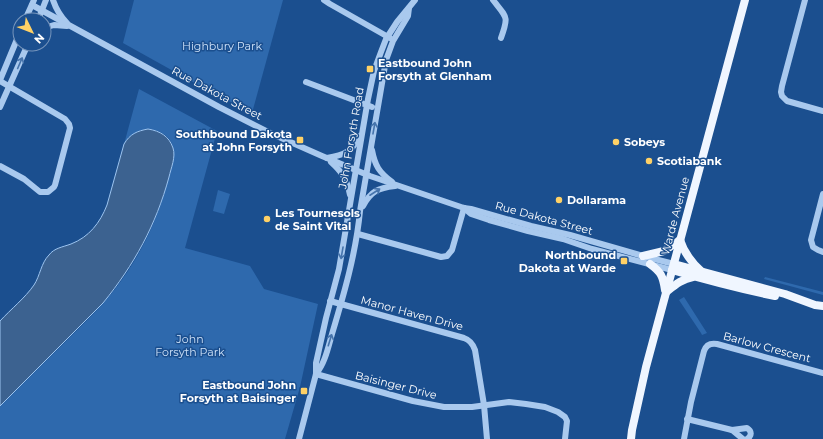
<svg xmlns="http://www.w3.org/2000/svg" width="823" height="439" font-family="Montserrat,sans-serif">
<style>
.green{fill:#2e69ad}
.water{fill:#3c6290;stroke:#9cc4f0}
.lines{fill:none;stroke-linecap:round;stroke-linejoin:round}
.minor{stroke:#a9c9ee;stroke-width:6}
.major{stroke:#f0f6ff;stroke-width:8}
.oneway{stroke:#4674ac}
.poi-dot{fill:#ffd166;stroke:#1b4f8f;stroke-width:1.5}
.labels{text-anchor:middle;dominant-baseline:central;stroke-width:3;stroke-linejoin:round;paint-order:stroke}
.park-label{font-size:11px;fill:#cfe3fa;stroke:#1b4f8f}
.poi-label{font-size:11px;font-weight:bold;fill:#fff;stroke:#1b4f8f;text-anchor:start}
.street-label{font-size:11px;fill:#fff;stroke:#1b4f8f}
</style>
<rect width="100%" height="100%" fill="#1b4f8f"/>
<g class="green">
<path d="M134,0H283L252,113L202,87L123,43Z"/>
<path d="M139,89L217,131L185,248L250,266L264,289L318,304L300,387L285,439H0V406C22,385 43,363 65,342C82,325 100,308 115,289C140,257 158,219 168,180C172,166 180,147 165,135C159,130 147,127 139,131C136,132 133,136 130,139C127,142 125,144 123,148Z"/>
<path d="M218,190L230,194L224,214L213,211Z"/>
<path d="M765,277L823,292V295L764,279Z"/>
<path d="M684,297L707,333L702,335L701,333L679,300Z"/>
</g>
<path class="water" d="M148,129C160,131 169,136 173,148C176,157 171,168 169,177C156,225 134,265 103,303L0,406V321C11,309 25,298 34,285C40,276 41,263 49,255C54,248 63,247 71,244C89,237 100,223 107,205L124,144C130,134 137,131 148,129Z"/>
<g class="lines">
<g class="minor">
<path d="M53,0C56,9 60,16 67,23"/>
<path d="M324,0L330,4L390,38"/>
<path d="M493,0C507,18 509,16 501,38"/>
<path d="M805,0L782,86L781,92L782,96L787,101L823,111"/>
<path d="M32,5L219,107L270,133L322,156L370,176L464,208L471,209L531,226L570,235L643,256L674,264"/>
<path d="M25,20L34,0"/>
<path d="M38,20L46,0"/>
<path d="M44,28L54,25L67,26"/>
<path d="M0,80L20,32"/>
<path d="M0,81L65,119L69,124L70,128L55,185L54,187L48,192H40L24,179L0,166"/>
<path d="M306,82L372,107"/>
<path d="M0,107L28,44"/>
<path d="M372,150C375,166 379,172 392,182"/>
<path d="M327,158C344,155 352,152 360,136"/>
<path d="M331,162C342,172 347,179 350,195"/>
<path d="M823,194L811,240L813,247L818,250L823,252"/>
<path d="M363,206C371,191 378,188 395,186"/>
<path d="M464,208L471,214L489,220L528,231L563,239L592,249L672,270"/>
<path d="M358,234L441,257L447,256L452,250L464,208"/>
<path d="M330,301L464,338C470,340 473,344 475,350L484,405L487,439"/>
<path d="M316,374C325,363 328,348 332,334C344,294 356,253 360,211L386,60L393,41L408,16L409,8"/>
<path d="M316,374L413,401L444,407H472L509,402L526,404L545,407L558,412L565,417L567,421L565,439"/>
<path d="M687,419L732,430L743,439"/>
<path d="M732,430L747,428C752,431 752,436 747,439"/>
<path d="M299,439L316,374V363L326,318L339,269L368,99L374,71L381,52L386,39L397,22L415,0"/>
<path d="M684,439L691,402L704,351C706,345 711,343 717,344L823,373"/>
</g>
<g class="major">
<path d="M680,240C684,253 692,263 702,272"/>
<path d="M643,256L664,251L680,240"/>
<path d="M650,264C661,272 663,276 665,290"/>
<path d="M674,264L785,294L815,305L823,306"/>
<path d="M672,270C706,280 740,289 775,296"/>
<path d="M666,292C675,285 682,279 693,277"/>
<path d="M631,439L632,430L646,367L745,0"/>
</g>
</g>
<defs><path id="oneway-shaft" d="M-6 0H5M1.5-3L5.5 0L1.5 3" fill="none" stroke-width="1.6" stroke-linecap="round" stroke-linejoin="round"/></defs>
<g class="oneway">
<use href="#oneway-shaft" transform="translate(20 63) rotate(-67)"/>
<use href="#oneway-shaft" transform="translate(374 128) rotate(-80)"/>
<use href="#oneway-shaft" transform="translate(375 192) rotate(-33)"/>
<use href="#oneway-shaft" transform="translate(342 253) rotate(100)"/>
<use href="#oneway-shaft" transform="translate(330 340) rotate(-73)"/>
</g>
<g class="poi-dot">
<rect x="366" y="65" width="8" height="8" rx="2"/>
<rect x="296" y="136" width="8" height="8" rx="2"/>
<circle cx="616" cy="142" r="4"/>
<circle cx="649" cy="161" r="4"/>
<circle cx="559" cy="200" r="4"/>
<circle cx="267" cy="219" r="4"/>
<rect x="620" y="257" width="8" height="8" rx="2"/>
<rect x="300" y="387" width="8" height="8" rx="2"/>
</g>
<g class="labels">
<g class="park-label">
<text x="222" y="46">Highbury Park</text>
<text x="190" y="339">John<tspan x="190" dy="13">Forsyth Park</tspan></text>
</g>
<g class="poi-label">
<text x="378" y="63">Eastbound John<tspan x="378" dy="13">Forsyth at Glenham</tspan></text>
<text x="292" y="134" text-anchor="end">Southbound Dakota<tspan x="292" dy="13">at John Forsyth</tspan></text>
<text x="624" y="142">Sobeys</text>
<text x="657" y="161">Scotiabank</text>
<text x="567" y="200">Dollarama</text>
<text x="275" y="213">Les Tournesols<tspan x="275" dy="13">de Saint Vital</tspan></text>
<text x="616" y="255" text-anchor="end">Northbound<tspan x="616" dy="13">Dakota at Warde</tspan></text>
<text x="296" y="385" text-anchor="end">Eastbound John<tspan x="296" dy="13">Forsyth at Baisinger</tspan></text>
</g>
<g class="street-label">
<text transform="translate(217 93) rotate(28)">Rue Dakota Street</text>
<text transform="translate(351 138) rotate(-80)">John Forsyth Road</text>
<text transform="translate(675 216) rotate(-75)">Warde Avenue</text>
<text transform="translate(544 218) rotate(15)">Rue Dakota Street</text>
<text transform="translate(412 313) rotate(15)">Manor Haven Drive</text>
<text transform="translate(767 347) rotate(15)">Barlow Crescent</text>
<text transform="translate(396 385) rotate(14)">Baisinger Drive</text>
</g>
</g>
<g transform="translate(32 32) rotate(133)"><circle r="19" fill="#1b4f8f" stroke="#7695bc"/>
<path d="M0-3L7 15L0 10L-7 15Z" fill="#ffd166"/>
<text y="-6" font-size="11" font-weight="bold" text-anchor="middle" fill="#ffffff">N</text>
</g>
</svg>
